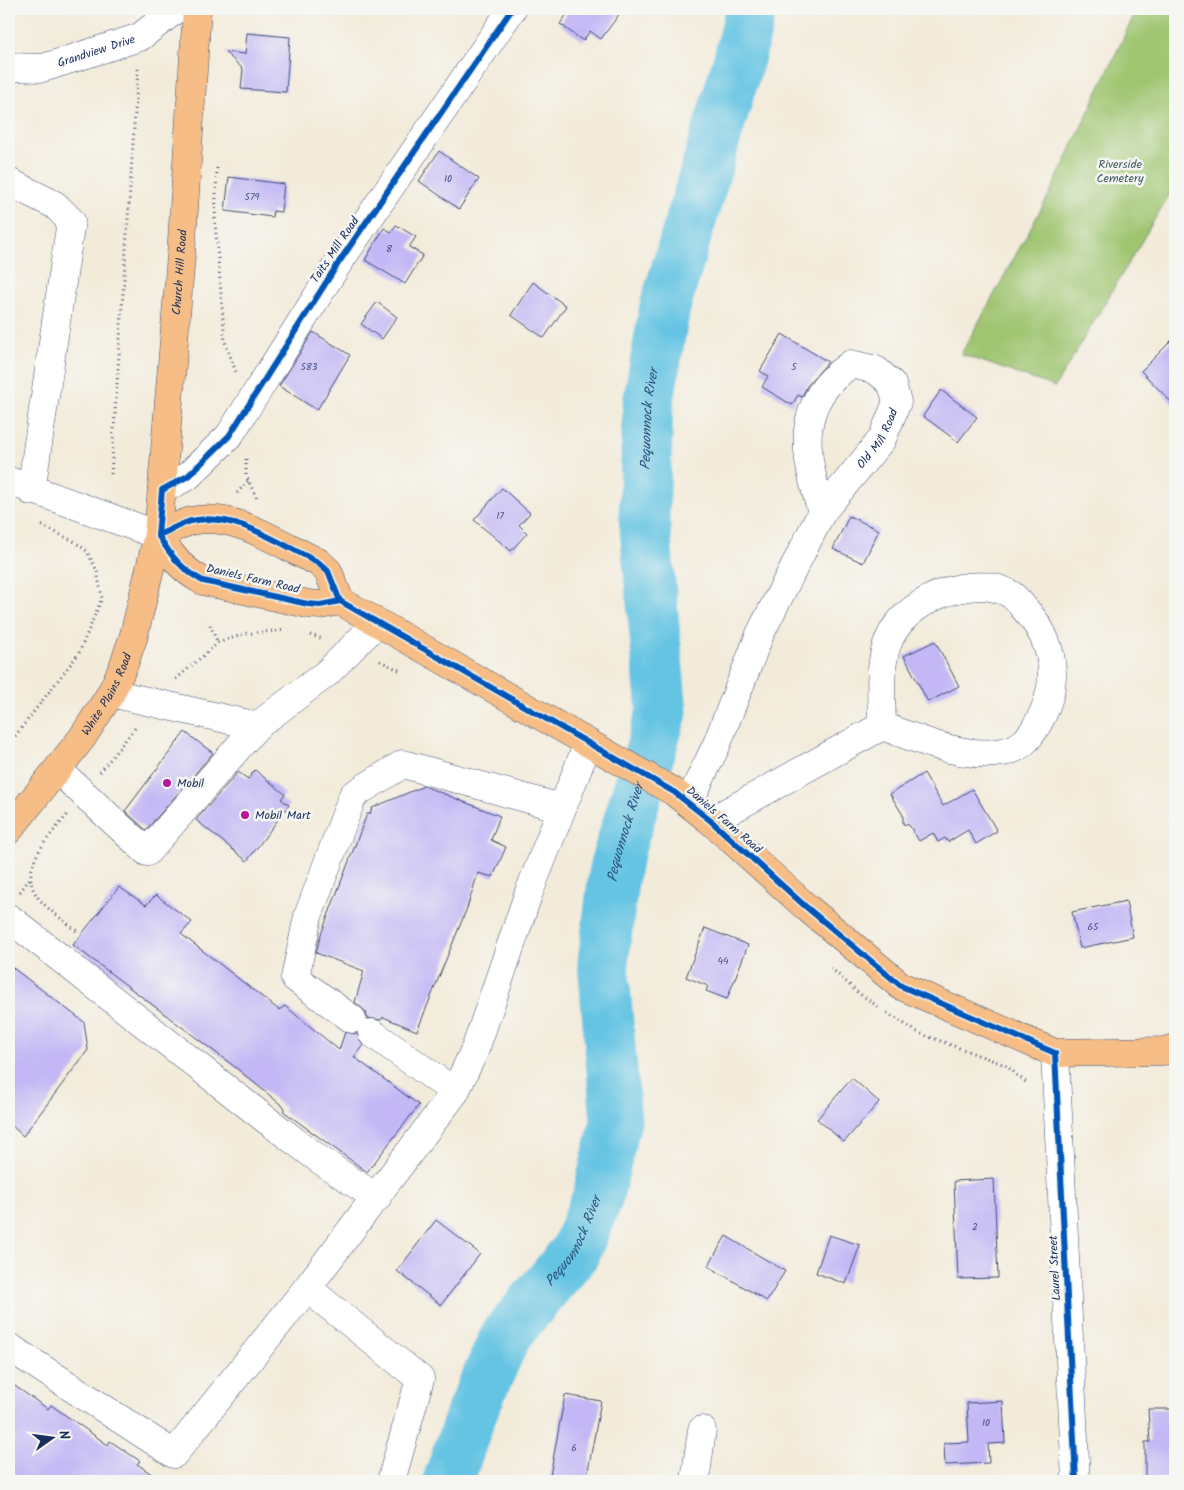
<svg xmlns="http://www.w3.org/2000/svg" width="1184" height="1490" font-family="Kalam,sans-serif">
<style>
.green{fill:#9fc56f;stroke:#5d7a66}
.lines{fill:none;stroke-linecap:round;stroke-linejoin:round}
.river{stroke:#65c4e3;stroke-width:51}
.building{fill:#c3b8f5}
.minor-casing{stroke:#3b4b71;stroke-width:29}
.major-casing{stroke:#3b4b71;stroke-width:29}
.path{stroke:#3b4b71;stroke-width:3;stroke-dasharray:1 4;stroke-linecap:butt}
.minor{stroke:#fff;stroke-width:28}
.major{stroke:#f6be86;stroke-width:28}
.cycleway-casing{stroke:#f6f6f2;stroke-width:9}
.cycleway{stroke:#0057b8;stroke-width:6}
.poi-dot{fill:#b5179e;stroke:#f6f6f2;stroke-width:2}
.labels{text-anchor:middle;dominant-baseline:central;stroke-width:5;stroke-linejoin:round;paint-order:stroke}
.number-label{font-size:10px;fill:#455184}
.street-label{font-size:12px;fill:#1b2f5e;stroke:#f6f6f2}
.park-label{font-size:12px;fill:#435c63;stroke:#f6f6f2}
.poi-label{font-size:12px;fill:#1b2f5e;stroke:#f6f6f2;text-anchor:start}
.water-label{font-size:14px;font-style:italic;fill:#2e547f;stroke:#f6f6f2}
</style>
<rect width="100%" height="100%" fill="#f6f6f2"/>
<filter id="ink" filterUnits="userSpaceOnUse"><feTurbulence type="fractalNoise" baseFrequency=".02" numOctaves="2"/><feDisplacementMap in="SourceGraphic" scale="10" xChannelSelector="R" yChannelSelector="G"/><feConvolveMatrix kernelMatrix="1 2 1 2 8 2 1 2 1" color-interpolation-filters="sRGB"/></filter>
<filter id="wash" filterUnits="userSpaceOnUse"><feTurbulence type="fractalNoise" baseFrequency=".0096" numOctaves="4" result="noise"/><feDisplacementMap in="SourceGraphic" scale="20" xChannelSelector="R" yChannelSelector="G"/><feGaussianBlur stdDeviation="1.12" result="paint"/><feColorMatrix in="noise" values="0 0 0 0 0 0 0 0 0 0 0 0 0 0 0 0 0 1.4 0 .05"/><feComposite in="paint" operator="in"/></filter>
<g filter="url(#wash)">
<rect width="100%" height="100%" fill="#f3ebda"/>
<path class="green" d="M1137,9H1175V185L1055,387L961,354L1050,193Z"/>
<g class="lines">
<path class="river" id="s1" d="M448,1481L473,1409L506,1335L575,1252L597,1199L616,1121L603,962L615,865L662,712L644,517L648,404L665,307L739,59L751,9"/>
</g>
<g id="blocks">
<g class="building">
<path d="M560,9H623L601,39L590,31L583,41L560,24L567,14Z"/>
<path d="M247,33L290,37L286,92L241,89L243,69L225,52L245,54Z"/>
<path d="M439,151L479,179L459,209L419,181Z"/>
<path d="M229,177L284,184L281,212L273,211L272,217L225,211Z"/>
<path d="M396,225L416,237L409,247L423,255L405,284L365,260L384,228L391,232Z"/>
<path d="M533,282L566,306L544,338L511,315Z"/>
<path d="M377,302L397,317L382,339L361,324Z"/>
<path d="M313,332L350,355L317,410L279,386Z"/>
<path d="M782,334L828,362L807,386L802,397L798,395L792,405L762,387L768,376L760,371Z"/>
<path d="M1175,337V406L1141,371Z"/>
<path d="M941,390L977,417L958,442L923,416Z"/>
<path d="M502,488L530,513L519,525L527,533L511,551L474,520Z"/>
<path d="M849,516L879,530L863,563L833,549Z"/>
<path d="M935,641L959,686L928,702L904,656Z"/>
<path d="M185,732L213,753L146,830L125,811Z"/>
<path d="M255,770L285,794L281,799L289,805L247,861L196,820L238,772L248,779Z"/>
<path d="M924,773L943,806L972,789L997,831L976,844L968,830L948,842L945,838L938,842L933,833L919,841L909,825L903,824V815L890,794Z"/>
<path d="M424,786L500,816L491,840L506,847L493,877L478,873L467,908L417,1031L383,1017L381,1020L367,1018L366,1012L355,1002L364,971L316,953L320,937L367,814H370L372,808Z"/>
<path d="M119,887L146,905L156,895L192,922L181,934L279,1010L285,1006L339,1050L345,1032L357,1034L363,1045L354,1057L419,1105L367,1172L283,1111L285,1108L235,1067L73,945Z"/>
<path d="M1126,901L1133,937L1080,948L1072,912Z"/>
<path d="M705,928L748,945L727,999L706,991L708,986L686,977Z"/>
<path d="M9,965L84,1022L88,1050L23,1136L9,1123Z"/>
<path d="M852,1078L879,1102L844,1142L817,1119Z"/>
<path d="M994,1179L998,1278L958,1279L954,1181Z"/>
<path d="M436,1220L480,1254L441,1305L397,1271Z"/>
<path d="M829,1235L860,1245L846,1284L816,1273Z"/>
<path d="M726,1236L785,1271L767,1301L708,1266Z"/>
<path d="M9,1382L48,1409L51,1405L108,1445L110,1441L140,1461L137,1464L162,1481H9Z"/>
<path d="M565,1395L601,1401L586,1481H549Z"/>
<path d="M1003,1401L1005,1443L988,1444L989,1463L945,1465L944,1443L969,1442L967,1403Z"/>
<path d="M1148,1409H1175V1481H1145V1442H1150Z"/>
</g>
</g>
</g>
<g filter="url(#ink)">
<use href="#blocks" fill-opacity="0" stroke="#3b4b71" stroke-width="1"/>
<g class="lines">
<g class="minor-casing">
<g id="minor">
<path id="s2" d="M9,67L43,68L140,37L176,9"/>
<path d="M9,182L55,205L71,221L31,491"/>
<path d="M9,481L158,535"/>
<path d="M162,490L188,476L229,436L339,262L512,9"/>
<path d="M111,693L257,726"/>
<path d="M58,770L147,852L257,726L327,673L377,623"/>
<path id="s3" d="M689,802L716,746L760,634L822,512L882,439L897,402L892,384L876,370L851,364C793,403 804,454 822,512"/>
<path d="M711,821L882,726C881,671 874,628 930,599C952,587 988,580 1010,594C1015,597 1020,603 1023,607C1056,642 1061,684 1037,725C1029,739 1020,749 1003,752C961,759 921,740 882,726"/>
<path d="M9,918L264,1118L320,1160L377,1198"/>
<path d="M352,1019L295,978L308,916L353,795L403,764L561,808"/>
<path d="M372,1033L455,1092"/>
<path d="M1055,1053L1076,1481"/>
<path d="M307,1288L420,1379L391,1481"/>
<path d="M9,1347L174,1454L307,1288L455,1092L476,1047L529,892L588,743"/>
<path d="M695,1481L702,1430"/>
</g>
</g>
<g class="major-casing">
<g id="major">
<path d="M158,535C171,556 182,570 203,581L308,604L320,605L340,601L674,792L711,821L805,906L901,986L1055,1053L1164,1051L1175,1048"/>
<path d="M158,535C169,531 180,524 191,521C235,511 279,544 318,562L328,571L340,601"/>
<path id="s4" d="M9,830L82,738L111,693L123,667L134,635L158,535L181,255L197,9"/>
</g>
</g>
<g class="path">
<path d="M217,168L215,222L225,342L236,372"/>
<path d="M246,459V476L258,500"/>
<path d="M111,474L138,68"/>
<path d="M237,493L248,481"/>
<path d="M210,625L218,643"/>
<path d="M310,635L323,639"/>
<path d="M380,661L401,671"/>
<path d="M176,679L218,643L244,634L284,630"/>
<path d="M9,744L79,653L102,598L97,571L87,551L75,542L41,525"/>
<path d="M100,772L135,728"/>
<path d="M67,815C50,836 14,870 40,900C51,912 66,922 79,933"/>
<path d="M20,892L31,877"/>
<path d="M9,967L11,968"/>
<path d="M831,968L857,992L880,1008"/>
<path d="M887,1013L919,1033L1005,1065L1028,1084"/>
</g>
<use href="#minor" class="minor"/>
<use href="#major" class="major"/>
<g class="cycleway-casing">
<g id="cycleway">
<path d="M158,535C171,556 182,570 203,581L308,604L320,605L340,601L674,792L711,821L805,906L901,986L1055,1053L1076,1481"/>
<path d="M158,535L162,490L188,476L229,436L339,262L512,9"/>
<path d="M158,535C169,531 180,524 191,521C235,511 279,544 318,562L328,571L340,601"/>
</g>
</g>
<use href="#cycleway" class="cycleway"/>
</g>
</g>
<g class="poi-dot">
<circle cx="167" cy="783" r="5"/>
<circle cx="245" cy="815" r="5"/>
</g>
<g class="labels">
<g class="number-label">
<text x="448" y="179">10</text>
<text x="252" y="197">579</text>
<text x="389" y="249">8</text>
<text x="309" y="367">583</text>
<text x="794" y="367">5</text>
<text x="500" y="516">17</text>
<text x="1093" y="927">65</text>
<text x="723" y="961">44</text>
<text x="975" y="1227">2</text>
<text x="986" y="1423">10</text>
<text x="574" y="1448">6</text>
</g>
<g class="street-label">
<text stroke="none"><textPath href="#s2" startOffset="90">Grandview Drive</textPath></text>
<text transform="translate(335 250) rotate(-56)">Taits Mill Road</text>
<text stroke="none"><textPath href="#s4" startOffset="600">Church Hill Road</textPath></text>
<text stroke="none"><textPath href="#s3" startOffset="412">Old Mill Road</textPath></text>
<text transform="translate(253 579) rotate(13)">Daniels Farm Road</text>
<text stroke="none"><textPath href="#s4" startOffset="168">White Plains Road</textPath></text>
<text transform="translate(724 820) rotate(41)">Daniels Farm Road</text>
<text transform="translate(1055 1268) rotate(-93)">Laurel Street</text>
</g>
<g class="park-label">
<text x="1120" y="164">Riverside<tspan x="1120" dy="14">Cemetery</tspan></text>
</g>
<g class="poi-label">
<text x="177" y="783">Mobil</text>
<text x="255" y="815">Mobil Mart</text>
</g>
<g class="water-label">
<text stroke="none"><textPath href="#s1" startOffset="1114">Pequonnock River</textPath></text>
<text stroke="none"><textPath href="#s1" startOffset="694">Pequonnock River</textPath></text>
<text stroke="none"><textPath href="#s1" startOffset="274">Pequonnock River</textPath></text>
</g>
</g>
<rect width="1184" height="1490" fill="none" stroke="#f6f6f2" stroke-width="30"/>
<g transform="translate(52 1438) rotate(76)" stroke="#f6f6f2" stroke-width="4" paint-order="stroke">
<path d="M0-4L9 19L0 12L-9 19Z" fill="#1b2f5e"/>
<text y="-8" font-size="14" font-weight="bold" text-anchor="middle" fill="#1b2f5e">N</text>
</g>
</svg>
